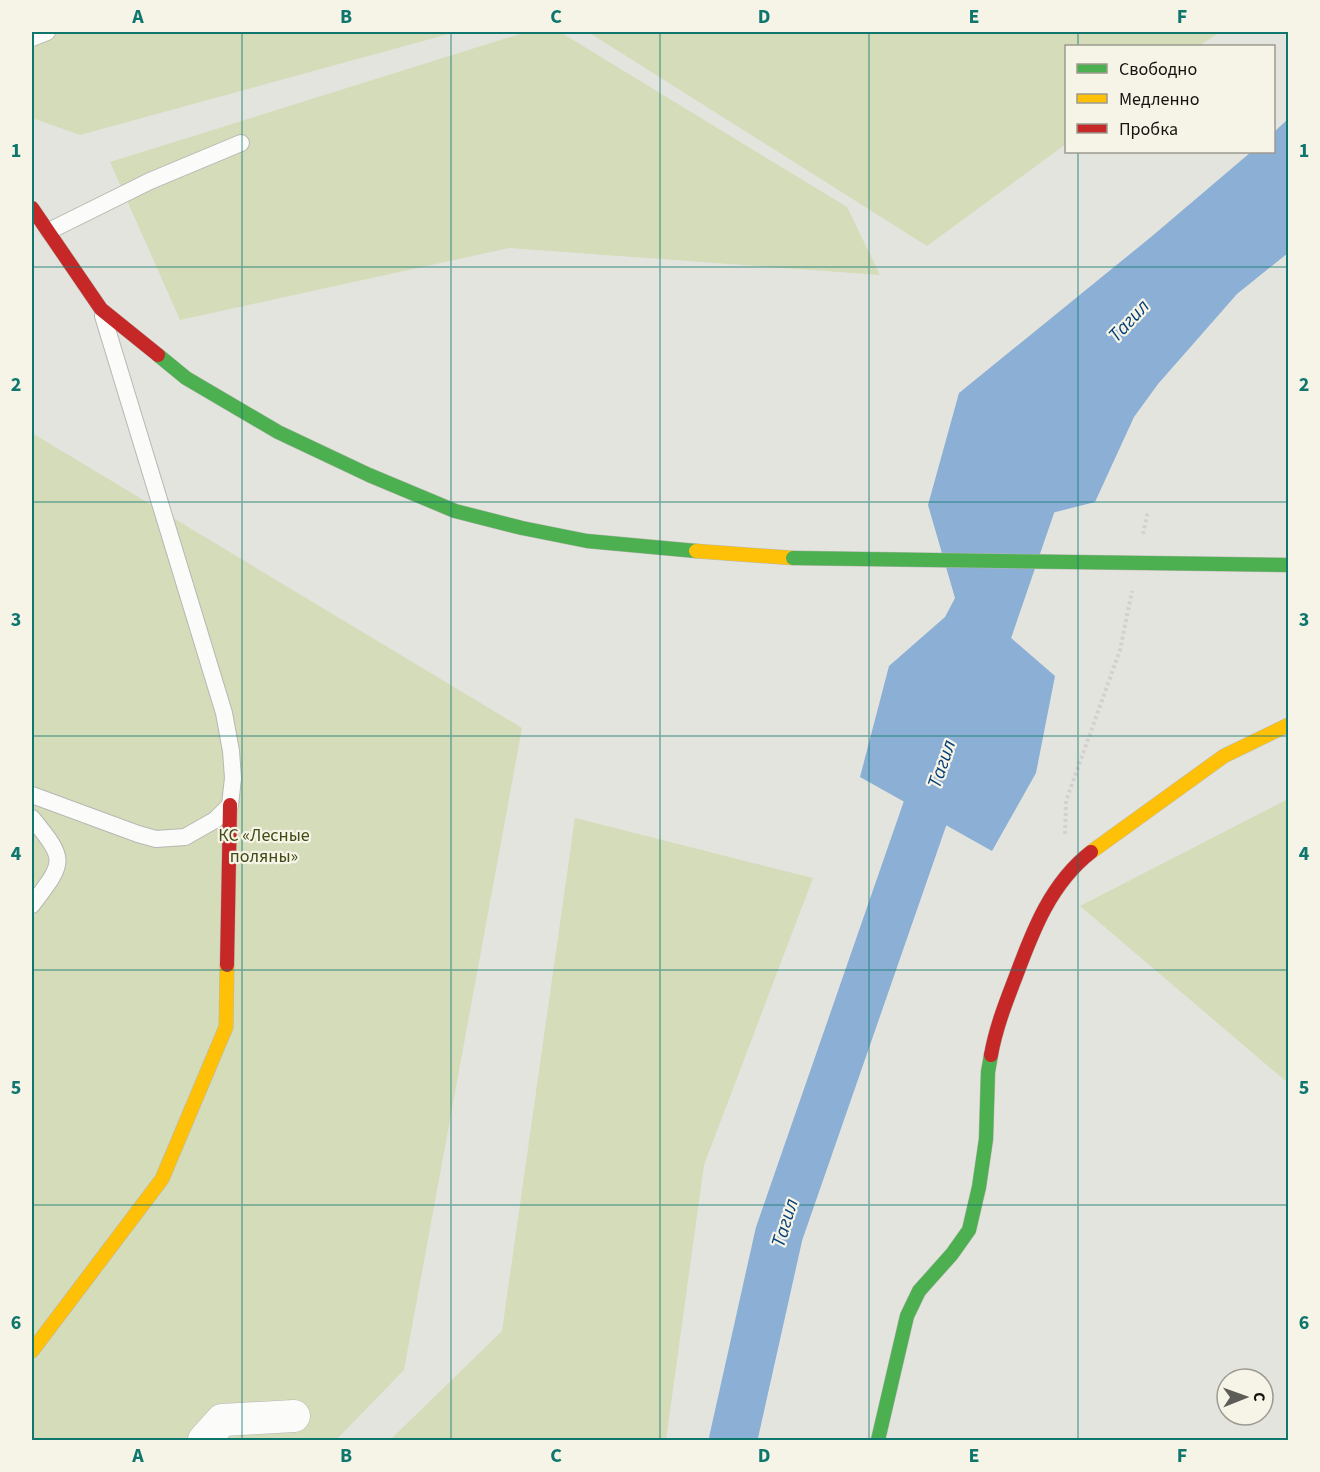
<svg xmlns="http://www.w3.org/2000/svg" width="1320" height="1472" font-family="'Source Sans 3',sans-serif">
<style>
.green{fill:#d4dcb9}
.water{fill:#8bafd5}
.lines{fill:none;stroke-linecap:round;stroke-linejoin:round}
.river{stroke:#8bafd5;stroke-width:48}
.lane-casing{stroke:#b7b7b3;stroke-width:18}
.street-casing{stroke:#b7b7b3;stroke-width:33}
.fast-casing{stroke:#b7b7b3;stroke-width:15}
.slow-casing{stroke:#b7b7b3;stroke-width:15}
.jam-casing{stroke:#b7b7b3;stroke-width:15}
.path{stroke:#d2d1d0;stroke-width:4;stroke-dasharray:3 3;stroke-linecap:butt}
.lane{stroke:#fbfbfa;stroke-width:16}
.street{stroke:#fbfbfa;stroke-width:32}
.fast{stroke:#4caf50;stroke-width:14}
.slow{stroke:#ffc107;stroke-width:14}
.jam{stroke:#c62828;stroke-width:14}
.fast-bridge-casing{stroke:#b7b7b3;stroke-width:15;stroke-linecap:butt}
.fast-bridge{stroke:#4caf50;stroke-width:14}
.grid{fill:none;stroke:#0f766e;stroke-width:1.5;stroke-opacity:0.55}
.labels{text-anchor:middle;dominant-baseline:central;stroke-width:4.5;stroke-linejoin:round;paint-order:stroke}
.park-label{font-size:18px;fill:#414c14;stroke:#f6f4e7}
.water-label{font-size:20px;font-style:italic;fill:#094176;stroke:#f6f4e7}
.neatline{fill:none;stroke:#0f766e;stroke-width:2}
.grid-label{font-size:20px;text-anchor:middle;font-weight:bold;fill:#0f766e}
</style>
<rect width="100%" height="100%" fill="#e4e4de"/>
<g class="green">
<path d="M32,32H456L80,135L32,118Z"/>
<path d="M526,32H560L847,207L880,275L509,248L180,320L110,162Z"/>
<path d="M588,32H1220L1199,46H1066V144L927,246Z"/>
<path d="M32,433L522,728L404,1370L336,1440H32Z"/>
<path d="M1288,799V1083L1080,906Z"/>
<path d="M575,818L813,878L704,1165L666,1440H390L502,1331Z"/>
</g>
<path class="water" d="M1288,119V253L1237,294L1158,384L1134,417L1095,502L1040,516L979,591L1010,637L1055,676L1036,773L992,851L860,777L889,666L945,617L955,598L928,505L959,393L1151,237L1251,152H1274V132Z"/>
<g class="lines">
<g class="river">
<path d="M973,675L1040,480"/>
<path d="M733,1440L779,1234L946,753"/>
</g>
<g class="lane-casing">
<g id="lane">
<path d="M32,38L47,32"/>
<path d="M49,231L150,181L241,143"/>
<path d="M32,795L138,834L156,839L185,837L215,820L230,805L233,778L231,751L224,713L103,316"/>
<path d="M32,818C67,861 65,861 32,905"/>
</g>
</g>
<g class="street-casing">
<path id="street" d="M204,1440L222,1420L294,1416"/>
</g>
<g class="fast-casing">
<g id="fast">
<path d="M158,355L186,378L278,432L369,475L455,511L522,528L587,541L696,551"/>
<path d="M1219,564L1288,565"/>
<path d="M878,1440L907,1316L919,1291L952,1254L969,1230L979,1187L986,1139L988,1072L991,1055"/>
</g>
</g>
<g class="slow-casing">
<g id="slow">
<path d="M696,551L793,558"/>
<path d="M1091,852L1224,756L1288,725"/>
<path d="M32,1351L162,1179L226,1027L227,965"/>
</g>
</g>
<g class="jam-casing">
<g id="jam">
<path d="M32,208L101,309L158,355"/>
<path d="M227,965L230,805"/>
<path d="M991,1055C996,1027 1006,1002 1016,976C1033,930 1051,883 1091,852"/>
</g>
</g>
<g class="path">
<path d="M1143,534L1148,511"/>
<path d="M1065,834L1066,801L1120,650L1132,591"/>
</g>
<use href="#lane" class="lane"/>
<use href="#street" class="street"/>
<use href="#fast" class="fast"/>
<use href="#slow" class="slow"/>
<use href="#jam" class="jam"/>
<g class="fast-bridge-casing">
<path id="fast-bridge" d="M793,558L1219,564"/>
</g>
<use href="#fast-bridge" class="fast-bridge"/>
</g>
<path class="grid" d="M242,32V1440M451,32V1440M660,32V1440M869,32V1440M1078,32V46M1078,152V1440M32,267H1288M32,502H1288M32,736H1288M32,970H1288M32,1205H1288"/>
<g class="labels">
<g class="park-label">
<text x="264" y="835">КС «Лесные<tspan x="264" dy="21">поляны»</tspan></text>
</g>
<g class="water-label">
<text transform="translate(1129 321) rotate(-47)">Тагил</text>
<text transform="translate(942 764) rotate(-71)">Тагил</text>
<text transform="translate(785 1223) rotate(-73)">Тагил</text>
</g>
</g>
<rect width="1320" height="1472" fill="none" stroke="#f6f4e7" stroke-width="66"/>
<rect x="1065" y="45" width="210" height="108" fill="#f6f4e7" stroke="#9c9a91" stroke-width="1.5"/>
<rect x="1077" y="64" width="30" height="9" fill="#4caf50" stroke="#9c9a91" stroke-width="1.5"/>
<text x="1119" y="75" font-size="18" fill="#151410">Свободно</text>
<rect x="1077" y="94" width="30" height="9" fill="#ffc107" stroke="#9c9a91" stroke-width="1.5"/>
<text x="1119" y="105" font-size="18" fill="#151410">Медленно</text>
<rect x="1077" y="124" width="30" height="9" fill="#c62828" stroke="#9c9a91" stroke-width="1.5"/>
<text x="1119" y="135" font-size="18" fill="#151410">Пробка</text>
<g transform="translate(1245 1397) rotate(89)"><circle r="28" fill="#f6f4e7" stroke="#9c9a91" stroke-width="1.5"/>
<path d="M0-4.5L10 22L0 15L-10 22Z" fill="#5d5d58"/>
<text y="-9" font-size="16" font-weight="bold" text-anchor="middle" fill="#151410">С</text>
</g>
<rect x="33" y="33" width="1254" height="1406" class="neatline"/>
<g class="grid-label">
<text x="138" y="23">A</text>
<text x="346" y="23">B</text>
<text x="556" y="23">C</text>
<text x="764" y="23">D</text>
<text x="974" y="23">E</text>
<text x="1182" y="23">F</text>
<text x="16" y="157">1</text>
<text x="1304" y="157">1</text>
<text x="16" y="391">2</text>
<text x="1304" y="391">2</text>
<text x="16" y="626">3</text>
<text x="1304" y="626">3</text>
<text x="16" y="860">4</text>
<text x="1304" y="860">4</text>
<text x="16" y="1094">5</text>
<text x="1304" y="1094">5</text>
<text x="16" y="1329">6</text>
<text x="1304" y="1329">6</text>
<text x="138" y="1462">A</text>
<text x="346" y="1462">B</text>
<text x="556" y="1462">C</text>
<text x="764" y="1462">D</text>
<text x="974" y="1462">E</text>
<text x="1182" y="1462">F</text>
</g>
</svg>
